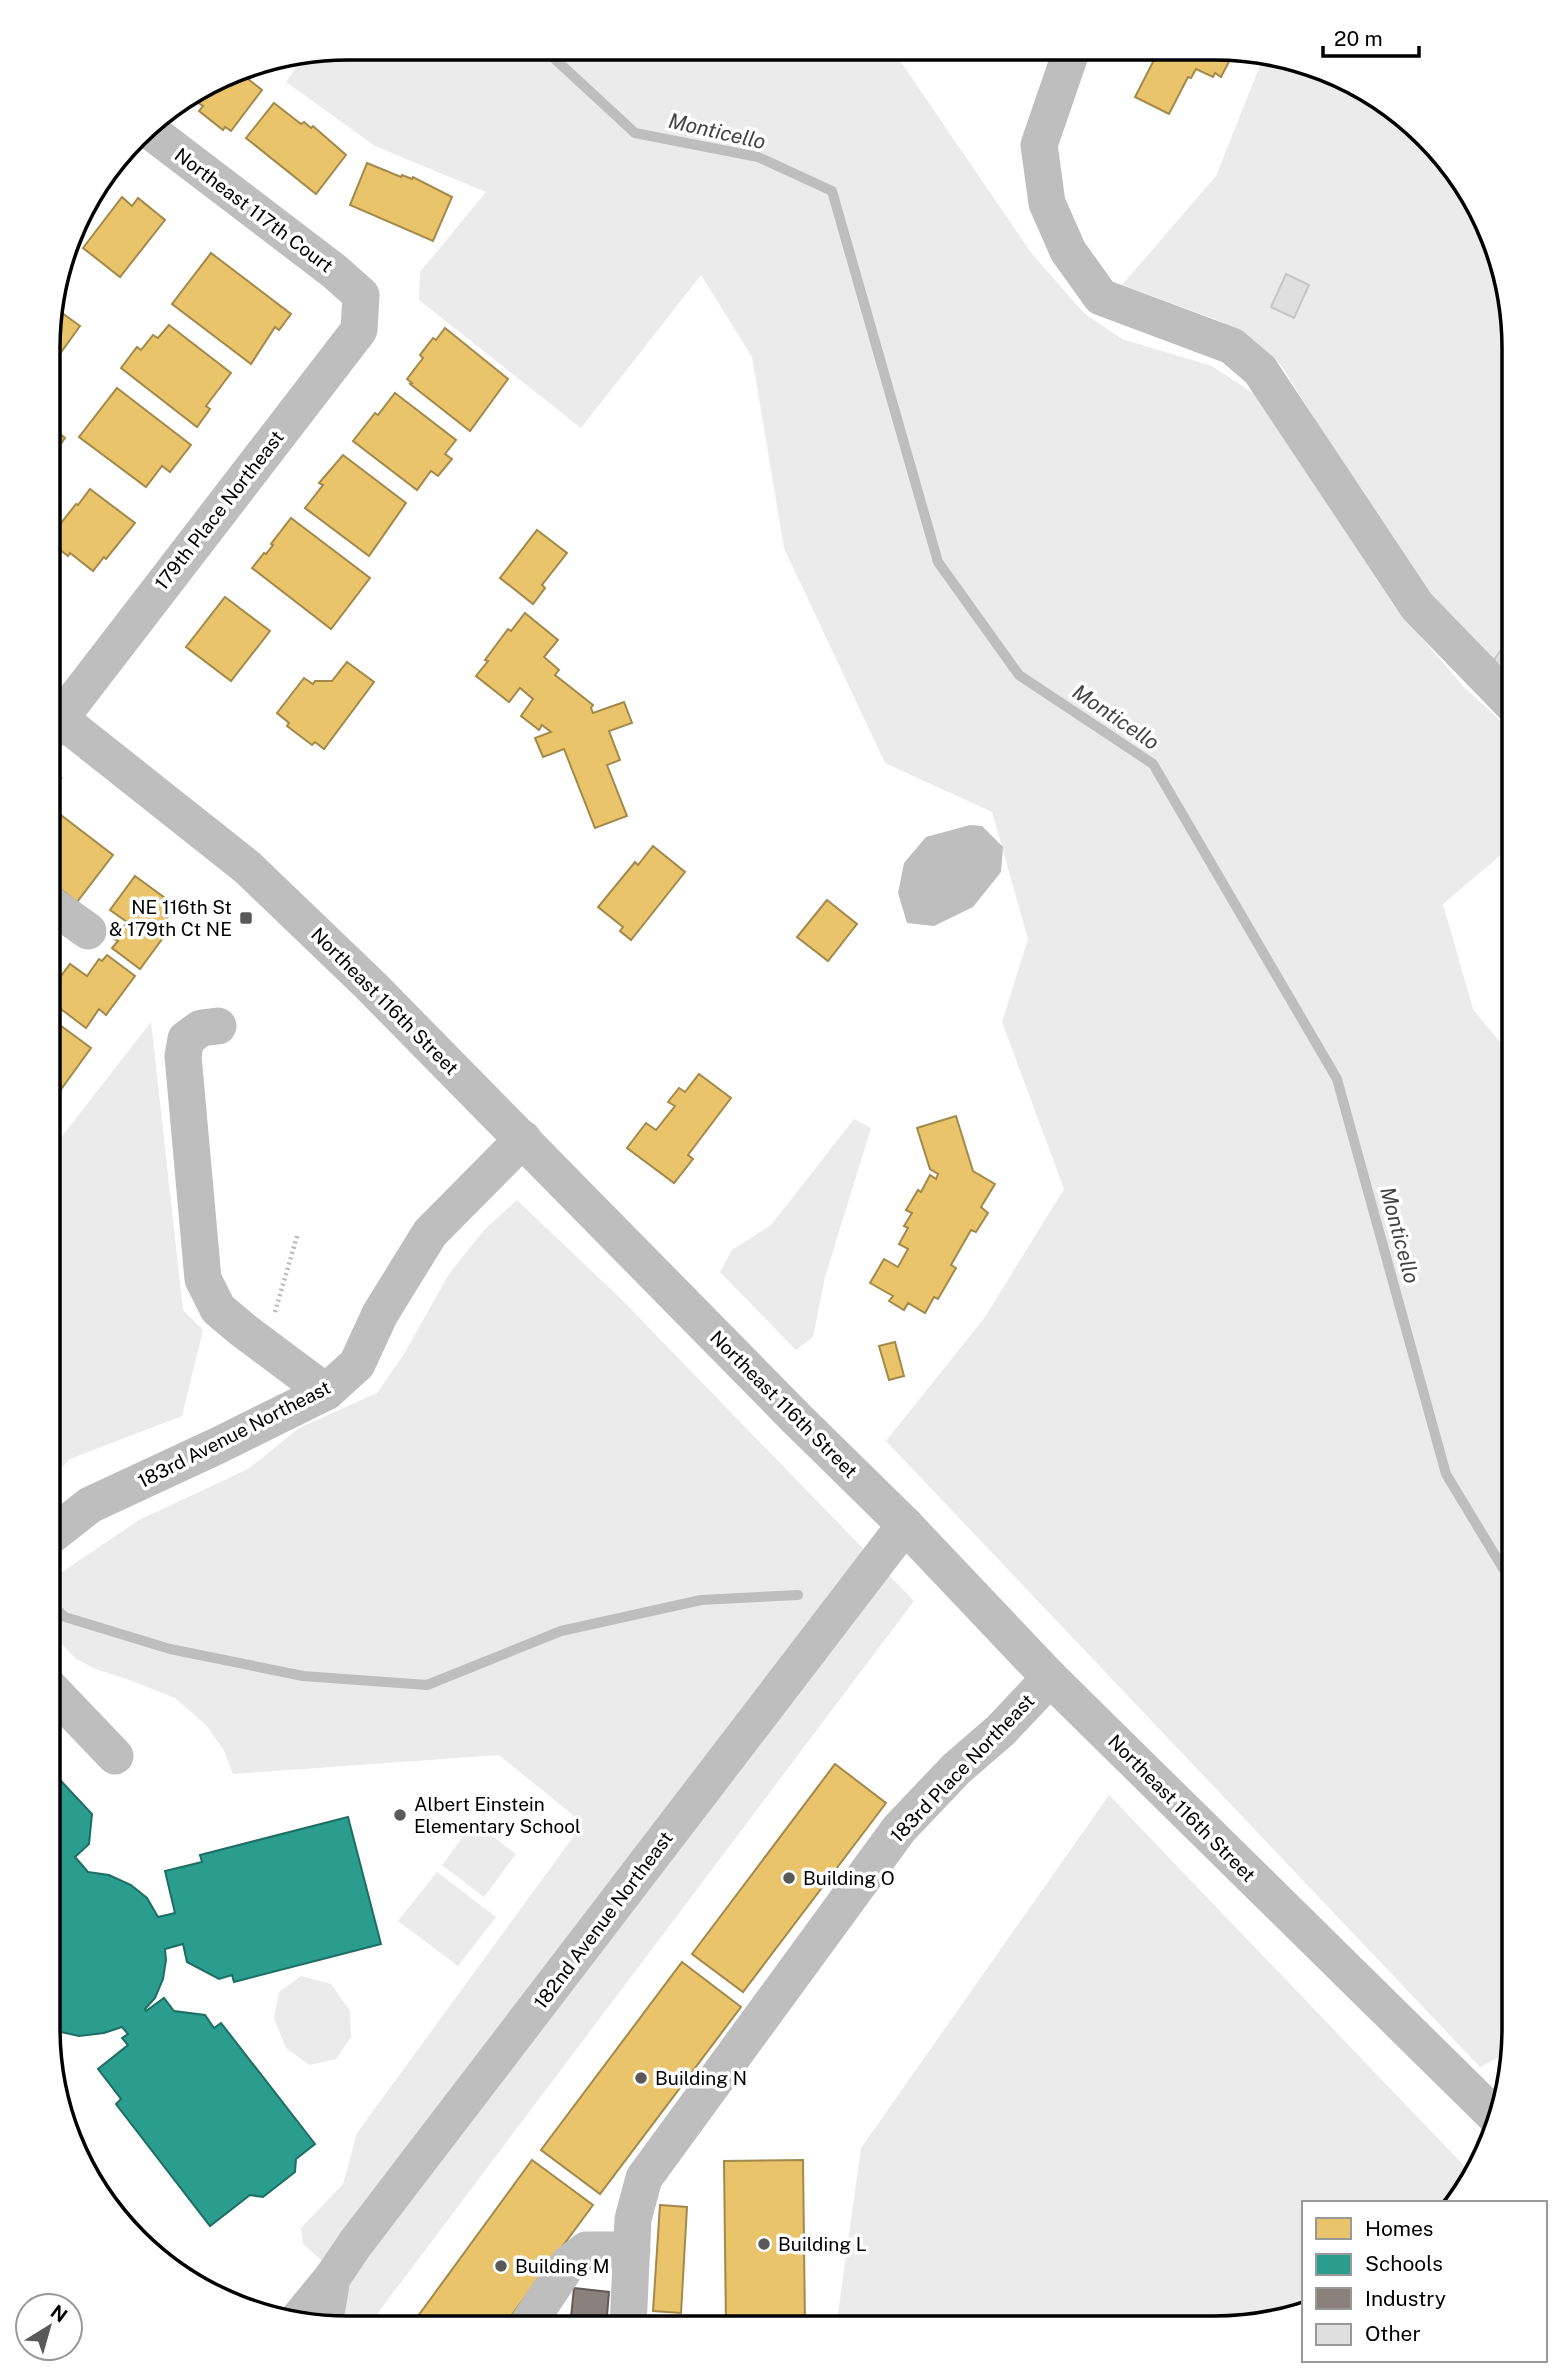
<svg xmlns="http://www.w3.org/2000/svg" width="1561" height="2376" font-family="'Public Sans',sans-serif">
<style>
.green{fill:#ebebeb}
.water{fill:#bebebe}
.homes{fill:#e9c46a;stroke:#a3894a;stroke-width:2}
.schools{fill:#2a9d8f;stroke:#1d6e64;stroke-width:2}
.industry{fill:#8a817c;stroke:#615a57;stroke-width:2}
.lines{fill:none;stroke-linecap:round;stroke-linejoin:round}
.stream{stroke:#bebebe;stroke-width:10}
.building{fill:#dfdfdf;stroke:#c6c6c6;stroke-width:2}
.path{stroke:#b9b9b9;stroke-width:4.5;stroke-dasharray:2 3.5;stroke-linecap:butt}
.minor{stroke:#bebebe;stroke-width:37}
.poi-dot{fill:#595959;stroke:#fff;stroke-width:2.5}
.labels{text-anchor:middle;dominant-baseline:central;stroke-width:7;stroke-linejoin:round;paint-order:stroke}
.street-label{font-size:19px;fill:#000;stroke:#fff}
.poi-label{font-size:19px;fill:#000;stroke:#fff;text-anchor:start}
.water-label{font-size:21px;font-style:italic;fill:#434343;stroke:#fff}
.rim{fill:none;stroke:#000;stroke-width:3.5}
</style>
<rect width="100%" height="100%" fill="#fff"/>
<g class="green">
<path d="M348,47L892,49L1032,254L1084,313L1122,339L1212,366L1254,394L1395,607L1464,687L1514,733V844L1443,904L1473,1009L1513,1058V2050L1480,2067L886,1441L985,1317L1064,1189L1002,1022L1028,939L992,812L885,763L784,548L752,357L701,275L581,428L419,300L420,272L486,192L375,146L286,82L299,63L291,57Z"/>
<path d="M1265,53L1329,70L1396,109L1451,165L1491,232L1514,348V690L1474,650L1396,549L1281,365L1223,322L1122,285L1216,176Z"/>
<path d="M151,1022L183,1310L203,1330L182,1416L70,1459L48,1482L49,1153Z"/>
<path d="M854,1119L871,1128L825,1277L813,1337L796,1350L720,1272L732,1250L771,1225Z"/>
<path d="M517,1200L620,1298L914,1601L368,2326H310L346,2282L303,2244L301,2228L343,2184L357,2133L576,1833L574,1816L499,1755L233,1774L224,1751L207,1726L175,1698L127,1679L98,1670L76,1659L48,1630V1590L59,1574L139,1520L248,1469L299,1428L377,1393L404,1354L449,1274L485,1229Z"/>
<path d="M1109,1795L1473,2175L1463,2195L1456,2203H1304V2311L1213,2329L836,2328L861,2148Z"/>
<path d="M474,1822L516,1854L484,1897L442,1865Z"/>
<path d="M437,1872L496,1917L458,1966L398,1921Z"/>
<path d="M301,1976L331,1984L350,2011L351,2037L336,2059L309,2065L286,2048L274,2018L279,1992Z"/>
<path d="M115,2216L175,2263L170,2270L165,2267Z"/>
</g>
<path class="water" d="M970,825L982,826L1003,847L1001,872L973,907L934,926L907,923L898,893L904,863L926,837Z"/>
<g class="homes">
<path d="M1154,50H1235L1221,77L1215,73L1213,77L1196,69L1191,78L1188,77L1169,114L1135,97L1154,60L1150,58Z"/>
<path d="M238,71L262,90L231,131L225,127L223,130L199,111L203,106L191,98Z"/>
<path d="M274,103L301,124L304,122L311,128L313,126L346,155L316,194L246,138Z"/>
<path d="M367,163L401,177L402,175L412,179L413,177L452,197L433,241L350,205Z"/>
<path d="M99,184L107,189L77,229L87,198Z"/>
<path d="M122,197L132,206L138,198L165,220L120,277L83,248Z"/>
<path d="M211,253L291,314L279,330L275,327L251,364L172,304Z"/>
<path d="M51,305L80,326L52,365L56,368L50,376Z"/>
<path d="M169,325L231,373L206,406L210,409L197,427L121,368L137,347L141,350L153,335L158,338Z"/>
<path d="M445,328L508,379L470,431L410,384L412,383L407,379L423,358L420,355L433,338L436,340Z"/>
<path d="M117,388L191,445L170,472L162,466L146,487L79,437Z"/>
<path d="M395,393L456,440L445,454L452,459L438,476L431,471L417,490L353,441L375,413L378,415Z"/>
<path d="M50,426L65,438L51,458L54,474L52,477L58,482L50,494Z"/>
<path d="M343,455L406,503L369,556L305,508L323,485L319,483Z"/>
<path d="M90,489L135,523L106,559L104,557L93,571L70,553L68,556L50,542V537L76,504L78,505Z"/>
<path d="M291,518L370,578L331,629L252,568L264,553L266,554L273,545L271,544Z"/>
<path d="M537,530L567,553L542,585L545,588L533,604L500,578Z"/>
<path d="M225,597L270,631L231,681L186,647Z"/>
<path d="M525,613L558,640L544,657L559,670L555,675L593,705L591,708L593,713L624,702L632,723L609,731L620,760L607,765L627,816L595,828L564,749L543,757L535,738L551,732L542,725L539,730L521,716L533,699L520,688L509,702L476,676L488,661L485,660L508,629L511,631Z"/>
<path d="M347,662L374,682L324,749L315,742L312,745L287,726L289,723L277,713L304,678L313,684L315,681H332Z"/>
<path d="M57,812L113,855L77,902L49,880V822Z"/>
<path d="M653,846L685,872L631,940L620,931L623,927L598,907L635,862L638,865Z"/>
<path d="M135,876L176,906L161,926L168,931L140,969L112,948L118,941L114,939L127,922L110,910Z"/>
<path d="M827,900L857,924L828,961L797,937Z"/>
<path d="M107,955L135,976L106,1015L99,1009L86,1028L49,1000V992L70,964L87,976L99,959L102,961Z"/>
<path d="M49,1017L91,1048L49,1106Z"/>
<path d="M699,1074L731,1098L688,1155L693,1159L674,1183L627,1148L646,1123L656,1130L675,1106L668,1102L679,1088L685,1092Z"/>
<path d="M956,1116L973,1171L995,1184L981,1207L988,1213L976,1232L971,1230L951,1265L956,1268L938,1299L934,1297L925,1313L908,1303L904,1310L889,1301L893,1296L870,1283L884,1259L898,1267L908,1249L899,1244L908,1228L904,1226L912,1213L906,1210L918,1190L921,1192L930,1175L936,1179L938,1174L930,1169L917,1128Z"/>
<path d="M895,1342L904,1376L889,1380L879,1346Z"/>
<path d="M835,1764L886,1803L743,1992L692,1954Z"/>
<path d="M682,1962L741,2007L600,2194L541,2150Z"/>
<path d="M532,2160L593,2205L503,2327H410Z"/>
<path d="M803,2160L805,2328L726,2327L724,2161Z"/>
<path d="M660,2205L687,2207L681,2313L653,2311Z"/>
</g>
<path class="schools" d="M48,1767L92,1814L89,1844L75,1857L88,1872L109,1875L131,1885L147,1898L158,1917L175,1913L165,1871L202,1862L200,1855L348,1817L381,1944L234,1982L232,1975L219,1979L187,1962L183,1944L165,1949L166,1960L163,1979L155,1998L145,2009L146,2011L164,1998L174,2011L205,2015L214,2028L221,2023L315,2144L296,2159L295,2172L263,2197L250,2195L210,2226L116,2104L121,2099L98,2069L128,2045L122,2038L128,2034L122,2027L104,2033L79,2036L52,2030L47,2027Z"/>
<path class="industry" d="M574,2288L609,2292L606,2327H570Z"/>
<g class="lines">
<g class="stream">
<path d="M543,48L635,133L758,157L832,191L938,562L1019,675L1153,764L1337,1079L1446,1474L1513,1585"/>
<path d="M48,1602L65,1617L170,1649L303,1676L427,1685L561,1631L701,1600L798,1595"/>
</g>
</g>
<g class="building">
<path d="M1286,274L1309,285L1294,318L1271,307Z"/>
<path d="M1514,633V683L1490,665Z"/>
</g>
<g class="lines">
<g class="path">
<path d="M56,645L59,656"/>
<path d="M59,772L61,781"/>
<path d="M275,1312L298,1233"/>
</g>
<g class="minor">
<path d="M1072,49L1039,145L1047,203L1068,251L1101,297L1232,346L1260,370L1417,606L1514,706"/>
<path d="M49,710L247,867L370,985L796,1418L905,1525L1050,1678L1499,2120"/>
<path d="M49,733L359,330L361,295L334,271L145,127"/>
<path d="M49,903L88,931"/>
<path d="M218,1026L201,1028L186,1039L183,1056L203,1279L218,1309L243,1330L326,1392"/>
<path d="M48,1538L90,1505L219,1445L326,1392L357,1364L380,1314L430,1233L523,1139"/>
<path d="M48,1686L115,1756"/>
<path d="M295,2323L332,2278"/>
<path d="M324,2326L332,2278L355,2244L905,1525"/>
<path d="M526,2327L568,2264L586,2250H632"/>
<path d="M628,2327L633,2219L644,2178L899,1829L956,1769L1001,1730L1050,1678"/>
</g>
</g>
<g class="poi-dot">
<rect x="239" y="911" width="14" height="14" rx="3.5"/>
<circle cx="400" cy="1815" r="7"/>
<circle cx="789" cy="1878" r="7"/>
<circle cx="641" cy="2078" r="7"/>
<circle cx="764" cy="2244" r="7"/>
<circle cx="501" cy="2266" r="7"/>
</g>
<g class="labels">
<g class="street-label">
<text transform="translate(254 210) rotate(37)">Northeast 117th Court</text>
<text transform="translate(219 510) rotate(-52)">179th Place Northeast</text>
<text transform="translate(385 1001) rotate(45)">Northeast 116th Street</text>
<text transform="translate(784 1404) rotate(45)">Northeast 116th Street</text>
<text transform="translate(234 1434) rotate(-27)">183rd Avenue Northeast</text>
<text transform="translate(962 1768) rotate(-46)">183rd Place Northeast</text>
<text transform="translate(1182 1808) rotate(45)">Northeast 116th Street</text>
<text transform="translate(603 1920) rotate(-53)">182nd Avenue Northeast</text>
</g>
<g class="poi-label">
<text x="232" y="907" text-anchor="end">NE 116th St<tspan x="232" dy="22">&amp; 179th Ct NE</tspan></text>
<text x="414" y="1804">Albert Einstein<tspan x="414" dy="22">Elementary School</tspan></text>
<text x="803" y="1878">Building O</text>
<text x="655" y="2078">Building N</text>
<text x="778" y="2244">Building L</text>
<text x="515" y="2266">Building M</text>
</g>
<g class="water-label">
<text transform="translate(717 131) rotate(13)">Monticello</text>
<text transform="translate(1116 717) rotate(34)">Monticello</text>
<text transform="translate(1400 1235) rotate(75)">Monticello</text>
</g>
</g>
<path d="M0 0H1561V2376H0ZM348 60H1214A288 288 0 0 1 1502 348V2028A288 288 0 0 1 1214 2316H348A288 288 0 0 1 60 2028V348A288 288 0 0 1 348 60Z" fill="#fff" fill-rule="evenodd"/>
<path class="rim" d="M348 60H1214A288 288 0 0 1 1502 348V2028A288 288 0 0 1 1214 2316H348A288 288 0 0 1 60 2028V348A288 288 0 0 1 348 60Z"/>
<rect x="1302" y="2201" width="245" height="161" fill="#ffffff" stroke="#999999" stroke-width="2"/>
<rect x="1316" y="2218" width="35" height="21" fill="#e9c46a" stroke="#999999" stroke-width="2"/>
<text x="1365" y="2236" font-size="21" fill="#000000">Homes</text>
<rect x="1316" y="2254" width="35" height="21" fill="#2a9d8f" stroke="#999999" stroke-width="2"/>
<text x="1365" y="2271" font-size="21" fill="#000000">Schools</text>
<rect x="1316" y="2288" width="35" height="21" fill="#8a817c" stroke="#999999" stroke-width="2"/>
<text x="1365" y="2306" font-size="21" fill="#000000">Industry</text>
<rect x="1316" y="2324" width="35" height="21" fill="#dfdfdf" stroke="#999999" stroke-width="2"/>
<text x="1365" y="2341" font-size="21" fill="#000000">Other</text>
<g transform="translate(49 2327) rotate(37)"><circle r="33" fill="#ffffff" stroke="#999999" stroke-width="2"/>
<path d="M0-5L12 26L0 18L-12 26Z" fill="#595959"/>
<text y="-10" font-size="19" font-weight="bold" text-anchor="middle" fill="#000000">N</text>
</g>
<path d="M1323 46v10h96v-10" fill="none" stroke="#000000" stroke-width="3.5"/>
<text x="1334" y="46" font-size="21" fill="#000000" stroke="#ffffff" stroke-width="5" paint-order="stroke">20 m</text>
</svg>
